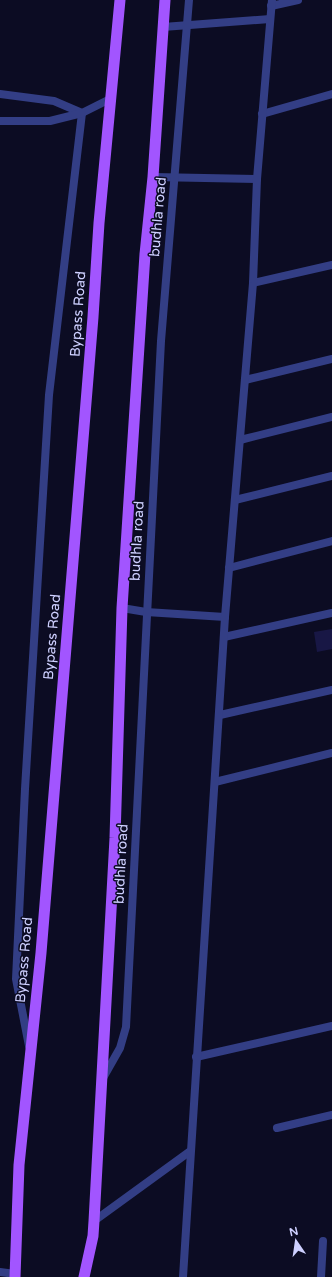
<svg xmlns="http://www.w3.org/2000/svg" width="332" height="1277" font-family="'Varela Round',sans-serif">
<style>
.building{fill:#181745}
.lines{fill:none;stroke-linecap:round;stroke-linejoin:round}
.service{stroke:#333e85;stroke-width:8}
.minor{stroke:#333e85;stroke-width:8}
.tertiary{stroke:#333e85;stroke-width:8}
.primary{stroke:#a255ff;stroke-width:11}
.labels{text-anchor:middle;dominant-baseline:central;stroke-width:3;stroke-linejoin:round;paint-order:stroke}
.street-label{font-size:14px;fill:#ced0ff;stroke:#0c0c23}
</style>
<rect width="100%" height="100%" fill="#0c0c23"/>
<path class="building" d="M332,629V649L317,652L314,632Z"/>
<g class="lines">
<g class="service">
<path d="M0,94L54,101L82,113L49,395L25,789L16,979L29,1046"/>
<path d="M0,121H50L82,113L110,99"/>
<path d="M0,1272L15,1274"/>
</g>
<g class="minor">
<path d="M271,6L298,0"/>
<path d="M163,27L270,19"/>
<path d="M262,114L332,94"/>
<path d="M153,177L257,179"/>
<path d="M253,283L332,265"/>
<path d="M245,380L332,359"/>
<path d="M240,440L332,417"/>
<path d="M235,500L332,476"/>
<path d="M229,568L332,541"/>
<path d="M122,608L146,612L225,617"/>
<path d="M224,637L332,613"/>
<path d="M220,715L332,690"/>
<path d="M215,782L332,753"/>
<path d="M196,1057L332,1026"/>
<path d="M277,1128L332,1115"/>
<path d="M94,1221L189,1152"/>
<path d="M183,1277L225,617L253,283L257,179L272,0"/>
<path d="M321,1277L323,1241"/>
</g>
<path class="tertiary" d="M103,1078L120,1048L126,1027L161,341L189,0"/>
<g class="primary">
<path d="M15,1277L19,1165L41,953L93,317L99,223L120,0"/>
<path d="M84,1277L93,1236L94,1221L115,838L122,608L145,254L153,177L165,0"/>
</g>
</g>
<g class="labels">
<g class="street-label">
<text transform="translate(158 217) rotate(-85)">budhla road</text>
<text transform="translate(78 314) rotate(-86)">Bypass Road</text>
<text transform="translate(137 541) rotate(-87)">budhla road</text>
<text transform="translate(52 637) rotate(-85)">Bypass Road</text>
<text transform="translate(121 864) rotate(-87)">budhla road</text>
<text transform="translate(24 960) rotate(-85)">Bypass Road</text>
</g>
</g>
<g transform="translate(296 1241) rotate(347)" stroke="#0c0c23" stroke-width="3" paint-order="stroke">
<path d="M0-3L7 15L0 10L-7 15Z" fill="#ced0ff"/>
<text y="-6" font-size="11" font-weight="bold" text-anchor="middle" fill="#ced0ff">N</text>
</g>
</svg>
